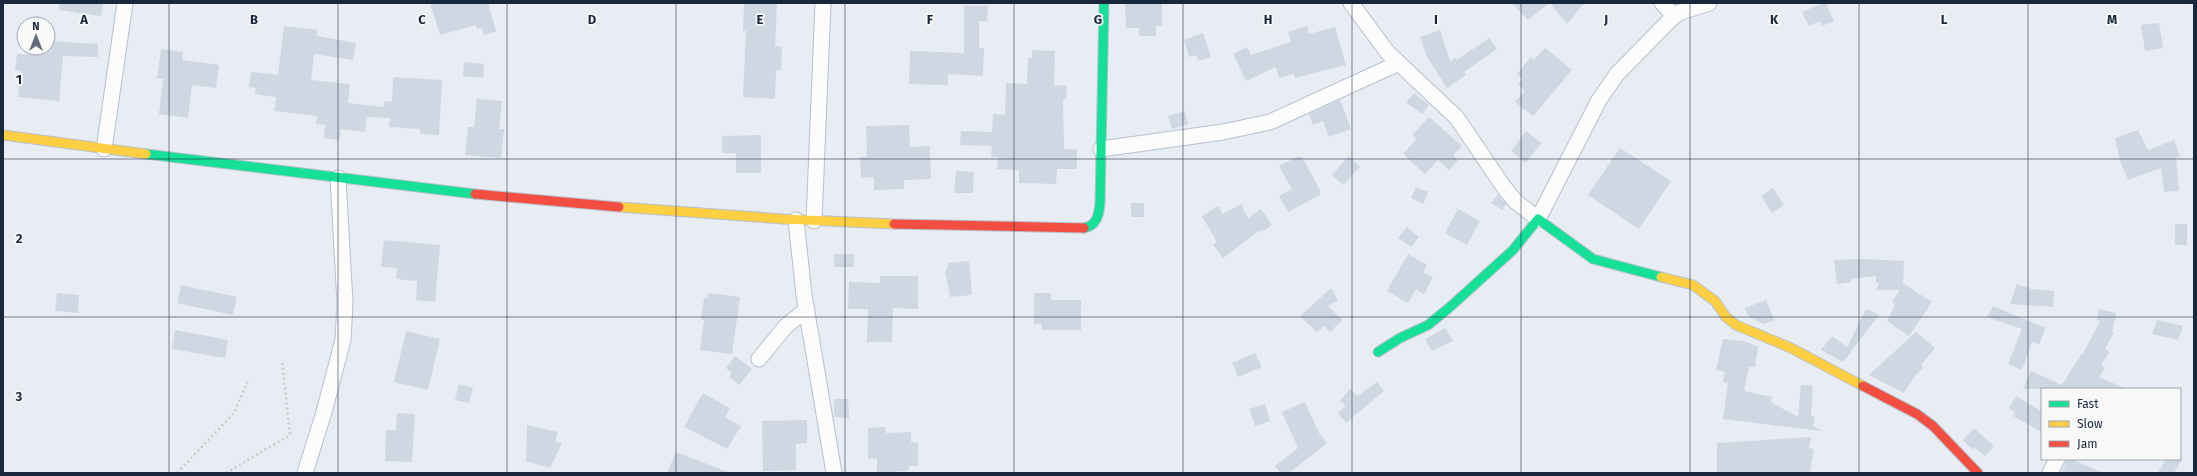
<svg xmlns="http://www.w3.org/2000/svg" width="2197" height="476" font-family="'Fira Sans',sans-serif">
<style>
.building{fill:#cfd7e3}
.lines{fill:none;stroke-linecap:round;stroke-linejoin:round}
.street-casing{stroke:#b7c0cd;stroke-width:17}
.fast-casing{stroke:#b7c0cd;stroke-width:11}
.slow-casing{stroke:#b7c0cd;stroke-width:11}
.jam-casing{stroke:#b7c0cd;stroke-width:11}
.path{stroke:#c9ccd1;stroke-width:2.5;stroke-dasharray:2 3;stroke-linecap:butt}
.street{stroke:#fcfcfd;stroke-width:15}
.fast{stroke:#16e098;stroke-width:9}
.slow{stroke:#ffcf43;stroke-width:9}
.jam{stroke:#f24e42;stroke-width:9}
.grid{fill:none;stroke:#19273c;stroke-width:1;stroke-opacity:0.55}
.grid-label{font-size:13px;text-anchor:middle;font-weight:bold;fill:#19273c;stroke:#f8f8f8;stroke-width:3.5;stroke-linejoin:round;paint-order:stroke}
</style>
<rect width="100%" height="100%" fill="#e8ecf3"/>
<g class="building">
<path d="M59,3H103L101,16L59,10Z"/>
<path d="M430,3H488L496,31L484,35L482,28L477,29L476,25L440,35Z"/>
<path d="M744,3H777L775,46L782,47L781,70H776L775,99L743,97L746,31H743Z"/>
<path d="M1125,3H1162V26H1156V36H1139V28H1126Z"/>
<path d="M1512,3H1549L1528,20Z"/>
<path d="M1550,3H1584L1567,24Z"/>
<path d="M1823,3H1826L1834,21L1822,26L1820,21L1809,26L1802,12Z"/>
<path d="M964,6H988L987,21H979V48H984L983,76L948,74V85L909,84L910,51L964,53Z"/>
<path d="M2159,23L2163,48L2145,51L2141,25Z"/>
<path d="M284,26L317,30V36L356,43L353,60L314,54L311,80L350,84L348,103L384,107V101L392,102L393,77L442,80L439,135L420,134V129L389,127L390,118L367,117L365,132L341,129L339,140L324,138L325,125L316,124L317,116L274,111L276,97L255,94L256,88L249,87L251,72L278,75Z"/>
<path d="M1307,26L1309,34L1335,27L1346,65L1295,78L1294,74L1279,78L1276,67L1246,81L1233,54L1247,47L1251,55L1291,42L1288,32Z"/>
<path d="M1440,30L1450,61L1456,58L1457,60L1489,38L1497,49L1464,72L1466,75L1447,88L1427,57L1420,37Z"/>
<path d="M1203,33L1211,57L1198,61L1196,55L1189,57L1184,40Z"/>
<path d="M48,41L98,44V57L63,56L59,101L18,97L21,71L15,70L17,54L36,55V48H48Z"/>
<path d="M1545,48L1572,70L1533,116L1515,102L1525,91L1518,85L1523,79L1517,74L1531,57L1534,60Z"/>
<path d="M161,49L183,52L182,60L219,65L216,88L192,85L188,118L159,114L163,79H157Z"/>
<path d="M1032,50L1055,51L1054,85L1067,86L1066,99H1063L1064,149L1077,150V169H1057L1056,184L1019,183V170L997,169L998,157H991L992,146L960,145L961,131L992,132L993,114L1005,115L1006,83L1027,84L1028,58H1032Z"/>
<path d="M464,62L484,64L483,78L463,76Z"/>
<path d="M1414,93L1429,105L1422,114L1406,103Z"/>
<path d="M477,99L502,101L499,129H504L501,158L465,155L468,127H474Z"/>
<path d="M1340,100L1351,129L1329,137L1323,121L1313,125L1309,114Z"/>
<path d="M1185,111L1188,124L1172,129L1168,116Z"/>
<path d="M1429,117L1462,146L1453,155L1458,160L1449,170L1438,160L1425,174L1403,154L1417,139L1412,135Z"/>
<path d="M909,125L910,147L930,146L931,179L904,180V189L874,190V177L861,178L860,157H867L866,126Z"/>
<path d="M2138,130L2148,150L2174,140L2180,156L2176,157L2179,191L2164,192L2161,168L2128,180L2120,161L2115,138Z"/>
<path d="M1526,131L1541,143L1526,163L1511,151Z"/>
<path d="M761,135V173H736V153H722V136Z"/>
<path d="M1620,148L1671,181L1639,229L1588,195Z"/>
<path d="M1349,156L1360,167L1343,185L1332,175Z"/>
<path d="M1297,157H1302L1320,190V195L1288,212L1279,196L1292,189L1279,166Z"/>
<path d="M956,171L974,172L973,193H954Z"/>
<path d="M1416,187L1428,192L1423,204L1411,198Z"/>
<path d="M1773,188L1784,205L1772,213L1761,196Z"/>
<path d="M1498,194L1506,204L1502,210L1491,203Z"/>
<rect x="1131" y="203" width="13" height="14"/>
<path d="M1241,204L1248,218L1261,209L1272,225L1261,232L1260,230L1223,258L1213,245L1217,242L1202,216L1218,206L1223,214Z"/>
<path d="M1458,209L1480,221L1467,245L1445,233Z"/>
<rect x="2175" y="224" width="12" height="21"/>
<path d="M1407,227L1419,237L1411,247L1398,238Z"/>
<path d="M384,240L440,245L435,302L416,300L417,281L396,279L397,268L381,267Z"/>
<rect x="834" y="254" width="20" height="13"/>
<path d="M1408,254L1427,265L1423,272L1433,277L1424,294L1416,289L1408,303L1387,291Z"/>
<path d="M1863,259L1904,261L1903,285L1904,284L1932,302L1909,336L1887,321L1895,305L1892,302L1900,290H1876L1879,283H1876V276L1851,279V282L1837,284L1834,260Z"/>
<path d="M969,261L972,295L950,297L945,270H947L948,263Z"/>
<path d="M880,276H918V309L893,308L892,342H867L868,309H848L849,282L880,283Z"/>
<path d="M2017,284L2031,289L2054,291L2053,307L2010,304Z"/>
<path d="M181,285L237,297L233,315L177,303Z"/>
<path d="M1331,288L1338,300L1328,306L1342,320L1330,332L1324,326L1317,332L1300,316Z"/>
<path d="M57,293L79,295L78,313L55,311Z"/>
<path d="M708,293L740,297L732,354L700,350L704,320H701L704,298H707Z"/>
<path d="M1034,293H1051V300H1081V330H1042V324H1034Z"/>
<path d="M1766,300L1774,320L1764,324L1749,317L1745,308Z"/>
<path d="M1993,306L2046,328L2039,344L2032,342L2022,370L2008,364L2022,329L1987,317Z"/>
<path d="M1866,309L1879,315L1852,350L1848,348L1852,351L1843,362L1821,350L1832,336L1847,347Z"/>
<path d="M2099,309L2116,313L2112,332L2114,333L2105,349L2110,352L2101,365L2105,368L2099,377L2127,389H2023L2031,371L2062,385L2082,353L2083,354L2100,321L2097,320Z"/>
<path d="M2157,320L2183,326L2178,340L2152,334Z"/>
<path d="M1445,328L1453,341L1432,351L1425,339Z"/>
<path d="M175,330L228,340L225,358L172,349Z"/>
<path d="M406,331L440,339L428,390L394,382Z"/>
<path d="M1916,332L1935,348L1921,365L1923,368L1914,377L1904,393L1869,375Z"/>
<path d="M1723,339L1744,341L1758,347L1755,367L1749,366L1744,391L1772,397L1771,402L1798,417L1801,385L1813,386L1811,416L1815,417L1813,426L1822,431L1723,419L1728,383L1723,382L1725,372L1716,370Z"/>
<path d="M1255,353L1262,367L1238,377L1232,363Z"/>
<path d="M735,356L752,369L739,385L729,377L732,373L726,368Z"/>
<path d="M1377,382L1384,391L1346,423L1338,413L1346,406L1340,401L1350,389L1358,396Z"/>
<path d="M459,384L473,388L469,403L455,400Z"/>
<path d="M703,393L730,408L725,417L741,426L727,449L684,427Z"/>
<path d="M2016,396L2042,412V432L2013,416L2015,412L2009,408Z"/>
<path d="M834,399H848L849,418L834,417Z"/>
<path d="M1305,402L1319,433L1327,443L1289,473H1281L1275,466L1298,448L1282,412Z"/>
<path d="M1265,404L1270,421L1255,426L1249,409Z"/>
<path d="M397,413L415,414L412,462L385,461L386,430H396Z"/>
<path d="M807,420V443L796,444V470L763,471L762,421Z"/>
<path d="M527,425L558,432L555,442L562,443L550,468L526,461Z"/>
<path d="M885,427L886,433L911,432V442L918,443V466H910L907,471L877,473V458L868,459V428Z"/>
<path d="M1974,428L1994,446L1985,456L1974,447L1972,449L1963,440Z"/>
<path d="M1811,437L1809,448L1814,449L1810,473H1717V443Z"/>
<path d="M676,452L728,472V473H667Z"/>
<path d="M2067,459H2072L2102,473H2062Z"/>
<path d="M2166,459H2182L2174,473H2158Z"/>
</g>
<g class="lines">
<g class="street-casing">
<g id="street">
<path d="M1351,3L1388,53L1457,118L1503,186L1515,201L1538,219L1599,100L1617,74L1671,19L1678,13L1709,3"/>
<path d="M1662,3L1674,16"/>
<path d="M104,149L125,3"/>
<path d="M1101,149L1223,132L1270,122L1399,63"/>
<path d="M796,220L804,295L834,473"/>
<path d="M814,221L823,3"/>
<path d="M759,359L785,327L807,309"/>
<path d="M305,473L324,412L343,340L345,303L338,178"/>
<path d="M2050,473L2057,459"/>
</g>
</g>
<g class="fast-casing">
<g id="fast">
<path d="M146,154L475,194"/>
<path d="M1084,228C1097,226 1099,214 1100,203L1104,3"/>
<path d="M1378,352L1400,338L1428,325L1450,307L1513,250L1538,219L1593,259L1661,277"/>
</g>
</g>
<g class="slow-casing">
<g id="slow">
<path d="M3,135L146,154"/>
<path d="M619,207L783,219L894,224"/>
<path d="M1661,277L1693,285L1715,301L1726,317L1736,325L1791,348L1863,386"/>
</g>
</g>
<g class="jam-casing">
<g id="jam">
<path d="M475,194L619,207"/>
<path d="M894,224L1084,228"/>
<path d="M1863,386L1917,414L1933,426L1978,473"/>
</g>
</g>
<g class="path">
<path d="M177,473L234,413L248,381"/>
<path d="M226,473L290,435L282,360"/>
</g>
<use href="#street" class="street"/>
<use href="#fast" class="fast"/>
<use href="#slow" class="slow"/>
<use href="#jam" class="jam"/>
</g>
<path class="grid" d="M169,3V473M338,3V473M507,3V473M676,3V473M845,3V473M1014,3V473M1183,3V473M1352,3V473M1521,3V473M1690,3V473M1859,3V473M2028,3V473M3,159H2194M3,317H2194"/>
<g class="grid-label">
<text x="84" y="24">A</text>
<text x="254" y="24">B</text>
<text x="422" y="24">C</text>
<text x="592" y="24">D</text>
<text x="760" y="24">E</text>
<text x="930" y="24">F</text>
<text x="1098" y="24">G</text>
<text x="1268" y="24">H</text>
<text x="1436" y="24">I</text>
<text x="1606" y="24">J</text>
<text x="1774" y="24">K</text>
<text x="1944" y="24">L</text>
<text x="2112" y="24">M</text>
<text x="19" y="84">1</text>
<text x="19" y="243">2</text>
<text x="19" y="401">3</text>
</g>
<rect width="2197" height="476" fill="none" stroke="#19273c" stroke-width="8"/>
<rect x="2041" y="388" width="140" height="72" fill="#f8f8f8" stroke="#9fa4ad"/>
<rect x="2049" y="401" width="20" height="6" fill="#16e098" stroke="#9fa4ad"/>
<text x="2077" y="408" font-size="12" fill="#19273c">Fast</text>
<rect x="2049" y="421" width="20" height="6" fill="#ffcf43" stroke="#9fa4ad"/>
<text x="2077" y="428" font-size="12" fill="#19273c">Slow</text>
<rect x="2049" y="441" width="20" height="6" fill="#f24e42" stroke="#9fa4ad"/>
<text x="2077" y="448" font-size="12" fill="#19273c">Jam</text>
<g transform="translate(36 36)"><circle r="19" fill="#f8f8f8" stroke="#9fa4ad"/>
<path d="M0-3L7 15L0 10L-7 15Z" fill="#616c7c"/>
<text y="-6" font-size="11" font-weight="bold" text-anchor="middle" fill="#19273c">N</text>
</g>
</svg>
